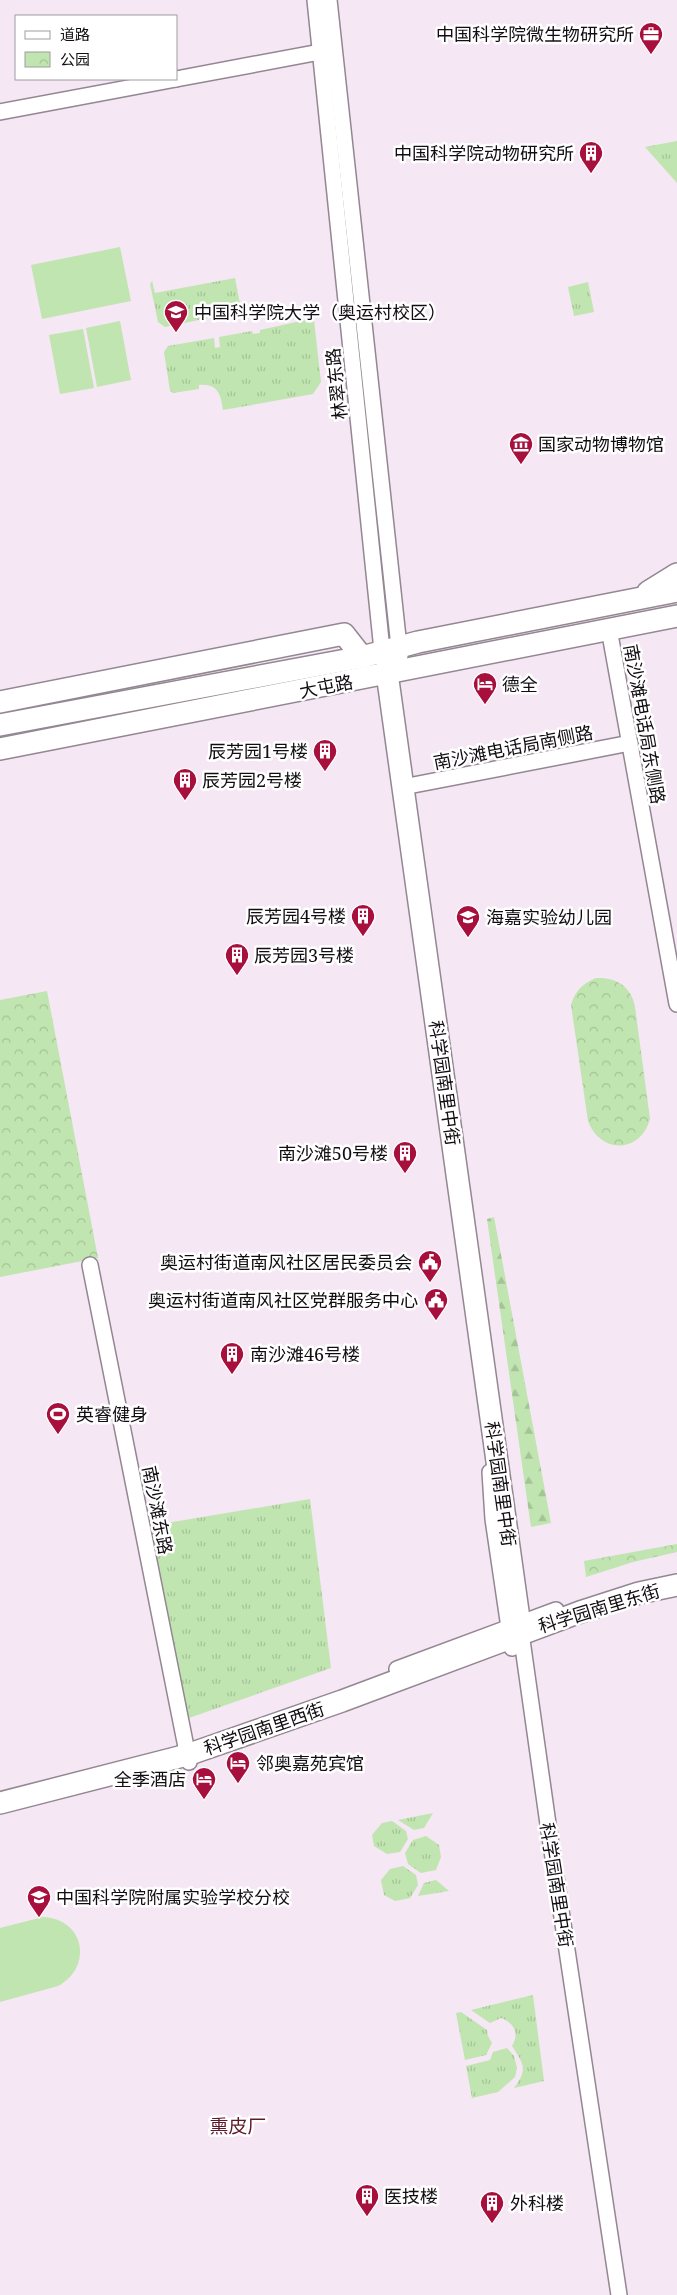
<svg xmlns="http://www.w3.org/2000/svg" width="677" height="2295" font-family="'Noto Serif','Noto Sans SC',serif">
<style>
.grass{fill:url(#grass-tufts)}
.forest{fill:url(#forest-firs)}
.park{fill:url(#park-crowns)}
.pitch{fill:#c0e5b0}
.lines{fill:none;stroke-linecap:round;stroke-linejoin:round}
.street-casing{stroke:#938792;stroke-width:18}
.secondary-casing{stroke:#938792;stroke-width:24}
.street{stroke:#fff;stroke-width:15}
.secondary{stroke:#fff;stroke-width:21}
.labels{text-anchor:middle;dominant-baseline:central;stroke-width:5;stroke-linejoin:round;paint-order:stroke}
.poi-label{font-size:18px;fill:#110d11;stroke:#fff;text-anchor:start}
.street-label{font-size:18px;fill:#110d11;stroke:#fff}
.neighbourhood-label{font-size:19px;fill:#5f1a27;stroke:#fff}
</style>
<defs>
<pattern id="grass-tufts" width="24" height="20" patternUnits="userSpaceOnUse" patternTransform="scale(1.25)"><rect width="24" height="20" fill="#c0e5b0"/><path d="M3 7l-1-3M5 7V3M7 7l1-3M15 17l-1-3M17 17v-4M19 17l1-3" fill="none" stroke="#a4c396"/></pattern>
<pattern id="forest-firs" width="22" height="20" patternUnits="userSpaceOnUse" patternTransform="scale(1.25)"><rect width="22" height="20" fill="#c0e5b0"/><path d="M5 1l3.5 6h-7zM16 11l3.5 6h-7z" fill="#a4c396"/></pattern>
<pattern id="park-crowns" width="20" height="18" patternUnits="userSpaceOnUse" patternTransform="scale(1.25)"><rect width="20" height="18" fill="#c0e5b0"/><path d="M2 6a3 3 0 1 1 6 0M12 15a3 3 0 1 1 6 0" fill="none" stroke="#a4c396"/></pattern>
</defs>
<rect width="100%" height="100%" fill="#f5e7f4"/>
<g class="grass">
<path d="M677,141V183L645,147Z"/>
<path d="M235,278L241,309L237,312L165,327L158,322L150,284L152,281L155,293Z"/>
<path d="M588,282L594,312L574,316L568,287Z"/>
<path d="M310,319L314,320L321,382L313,394L223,410C221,395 218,383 199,385V389L173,393L170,391L164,352L168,346L214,338L215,348L220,347L219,337L252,331L253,334L260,333V330Z"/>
<path d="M310,1499L331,1668L186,1719L149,1526Z"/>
<path d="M433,1813L424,1828L414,1830L398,1820Z"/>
<path d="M392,1821L406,1831L408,1839L400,1852L387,1854L374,1846L372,1835L382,1823Z"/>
<path d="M426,1836L439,1845L441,1857L436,1870L421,1873L408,1864L405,1853L413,1840Z"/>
<path d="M403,1866L416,1875L418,1885L410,1898L395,1901L384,1895L381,1880L390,1869Z"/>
<path d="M436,1880L449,1891L418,1896L424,1883Z"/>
<path d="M533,1995L544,2081L514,2088C528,2070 524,2064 512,2046C520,2033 514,2023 501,2018L490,2023L471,2010Z"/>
<path d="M461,2012L487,2030L488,2036L492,2043L486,2055L465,2060L456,2013Z"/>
<path d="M507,2048L514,2056L517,2068L515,2077L498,2092L472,2098L466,2066L490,2060L493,2052Z"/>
</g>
<path class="forest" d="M494,1217L551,1523L531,1527L487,1219Z"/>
<g class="park">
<path d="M596,978C616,977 631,986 635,1007L650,1119C640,1154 600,1154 588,1121L571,1005C575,991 582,984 596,978Z"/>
<path d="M47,991L98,1258L0,1277V1000Z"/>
<path d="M677,1544V1552L633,1562L586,1577L584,1561Z"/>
</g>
<g class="pitch">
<path d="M120,247L131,301L42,319L31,265Z"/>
<path d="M120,321L131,380L97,387L86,328Z"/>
<path d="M83,329L94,388L60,394L49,335Z"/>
<path d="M43,1917C85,1919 93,1967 58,1986L0,2002V1928Z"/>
</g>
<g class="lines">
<g class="street-casing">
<g id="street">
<path d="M315,0L383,660"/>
<path d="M329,0L400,656"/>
<path d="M176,79L320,52"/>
<path d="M0,112L176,79"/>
<path d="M609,629L677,1004"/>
<path d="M403,787L630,743"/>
<path d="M90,1265L189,1762"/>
<path d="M490,1472L493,1519L512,1648"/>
<path d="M521,1633L549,1831L619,2295"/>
<path d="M397,1669L556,1610"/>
</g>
</g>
<g class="secondary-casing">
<g id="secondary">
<path d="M648,592L677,574"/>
<path d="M394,649L387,673L521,1633"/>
<path d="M0,702L344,634L362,657"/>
<path d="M0,725L362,657L418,642L677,591"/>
<path d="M0,749L677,616"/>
<path d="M0,1803L187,1755L342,1701L580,1612L639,1593L677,1585"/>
</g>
</g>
<use href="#street" class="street"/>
<use href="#secondary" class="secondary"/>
</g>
<defs>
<g id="office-pin" transform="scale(1.25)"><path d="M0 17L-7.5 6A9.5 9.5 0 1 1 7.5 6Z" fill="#a70f3c" stroke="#fff"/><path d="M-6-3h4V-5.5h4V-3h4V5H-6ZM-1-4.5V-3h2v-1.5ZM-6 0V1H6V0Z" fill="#fff"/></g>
<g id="building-pin" transform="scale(1.25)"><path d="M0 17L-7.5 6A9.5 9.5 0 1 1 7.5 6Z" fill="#a70f3c" stroke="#fff"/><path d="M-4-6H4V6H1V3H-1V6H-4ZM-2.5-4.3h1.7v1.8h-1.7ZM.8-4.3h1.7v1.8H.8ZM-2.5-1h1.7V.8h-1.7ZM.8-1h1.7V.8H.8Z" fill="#fff"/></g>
<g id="university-pin" transform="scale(1.25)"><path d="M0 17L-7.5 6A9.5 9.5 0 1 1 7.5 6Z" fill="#a70f3c" stroke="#fff"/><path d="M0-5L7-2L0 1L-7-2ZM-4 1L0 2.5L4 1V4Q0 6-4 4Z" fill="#fff"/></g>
<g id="museum-pin" transform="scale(1.25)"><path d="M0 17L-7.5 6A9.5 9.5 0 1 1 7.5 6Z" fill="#a70f3c" stroke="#fff"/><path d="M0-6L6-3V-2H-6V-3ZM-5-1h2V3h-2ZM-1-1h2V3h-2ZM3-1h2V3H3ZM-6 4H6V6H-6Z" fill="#fff"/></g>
<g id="hotel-pin" transform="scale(1.25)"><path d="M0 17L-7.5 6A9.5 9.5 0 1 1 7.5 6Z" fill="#a70f3c" stroke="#fff"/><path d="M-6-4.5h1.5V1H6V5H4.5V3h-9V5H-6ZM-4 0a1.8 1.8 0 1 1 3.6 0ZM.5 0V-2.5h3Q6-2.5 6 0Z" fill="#fff"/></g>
<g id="school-pin" transform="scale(1.25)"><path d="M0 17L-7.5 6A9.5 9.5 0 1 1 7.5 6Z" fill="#a70f3c" stroke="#fff"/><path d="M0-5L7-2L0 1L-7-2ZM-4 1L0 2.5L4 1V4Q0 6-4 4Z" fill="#fff"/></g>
<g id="civic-pin" transform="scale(1.25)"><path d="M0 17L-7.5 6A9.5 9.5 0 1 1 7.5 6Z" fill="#a70f3c" stroke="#fff"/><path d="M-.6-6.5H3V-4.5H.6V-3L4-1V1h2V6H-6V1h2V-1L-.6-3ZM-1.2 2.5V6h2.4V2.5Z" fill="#fff"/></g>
<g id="stadium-pin" transform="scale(1.25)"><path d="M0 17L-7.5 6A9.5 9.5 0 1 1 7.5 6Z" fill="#a70f3c" stroke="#fff"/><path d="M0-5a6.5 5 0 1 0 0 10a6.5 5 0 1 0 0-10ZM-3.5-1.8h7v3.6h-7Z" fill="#fff"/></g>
</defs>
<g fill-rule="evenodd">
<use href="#office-pin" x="651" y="34"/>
<use href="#building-pin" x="591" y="153"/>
<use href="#university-pin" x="176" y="312"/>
<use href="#museum-pin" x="521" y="444"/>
<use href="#hotel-pin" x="485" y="684"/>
<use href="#building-pin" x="325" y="751"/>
<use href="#building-pin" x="185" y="780"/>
<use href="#building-pin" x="363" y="916"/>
<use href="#school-pin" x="468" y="917"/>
<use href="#building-pin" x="237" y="955"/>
<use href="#building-pin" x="405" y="1153"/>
<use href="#civic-pin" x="430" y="1262"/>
<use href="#civic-pin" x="436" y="1300"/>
<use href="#building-pin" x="232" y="1354"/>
<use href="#stadium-pin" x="58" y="1414"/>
<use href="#hotel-pin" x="238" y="1763"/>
<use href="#hotel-pin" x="204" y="1779"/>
<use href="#school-pin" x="39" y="1897"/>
<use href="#building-pin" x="367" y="2196"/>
<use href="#building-pin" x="492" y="2203"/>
</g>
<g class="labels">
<g class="poi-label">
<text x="634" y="34" text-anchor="end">中国科学院微生物研究所</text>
<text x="574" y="153" text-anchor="end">中国科学院动物研究所</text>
<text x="194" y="312">中国科学院大学（奥运村校区）</text>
<text x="538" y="444">国家动物博物馆</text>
<text x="502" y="684">德全</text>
<text x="308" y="751" text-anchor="end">辰芳园1号楼</text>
<text x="202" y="780">辰芳园2号楼</text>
<text x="346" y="916" text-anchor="end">辰芳园4号楼</text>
<text x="486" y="917">海嘉实验幼儿园</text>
<text x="254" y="955">辰芳园3号楼</text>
<text x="388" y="1153" text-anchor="end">南沙滩50号楼</text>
<text x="412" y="1262" text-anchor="end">奥运村街道南风社区居民委员会</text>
<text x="418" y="1300" text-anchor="end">奥运村街道南风社区党群服务中心</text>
<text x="250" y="1354">南沙滩46号楼</text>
<text x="76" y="1414">英睿健身</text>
<text x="256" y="1763">邻奥嘉苑宾馆</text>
<text x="186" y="1779" text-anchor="end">全季酒店</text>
<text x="56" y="1897">中国科学院附属实验学校分校</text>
<text x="384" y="2196">医技楼</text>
<text x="510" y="2203">外科楼</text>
</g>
<g class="street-label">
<text transform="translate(336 384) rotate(-96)">林翠东路</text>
<text transform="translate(326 686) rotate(-11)">大屯路</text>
<text transform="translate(645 724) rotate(80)">南沙滩电话局东侧路</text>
<text transform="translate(513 747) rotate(-11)">南沙滩电话局南侧路</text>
<text transform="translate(445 1083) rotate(82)">科学园南里中街</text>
<text transform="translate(501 1484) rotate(82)">科学园南里中街</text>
<text transform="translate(158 1510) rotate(79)">南沙滩东路</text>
<text transform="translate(599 1608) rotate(-17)">科学园南里东街</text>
<text transform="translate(264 1728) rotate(-19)">科学园南里西街</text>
<text transform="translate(557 1885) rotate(81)">科学园南里中街</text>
</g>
<g class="neighbourhood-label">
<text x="238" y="2126">熏皮厂</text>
</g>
</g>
<rect x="15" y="15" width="162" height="65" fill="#ffffff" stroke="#a09ea0"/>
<rect x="25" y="31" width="25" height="8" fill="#ffffff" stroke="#a09ea0"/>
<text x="60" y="40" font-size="15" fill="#110d11">道路</text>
<rect x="25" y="52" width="25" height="15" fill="url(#park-crowns)" stroke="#a09ea0"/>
<text x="60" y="65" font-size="15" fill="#110d11">公园</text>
</svg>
